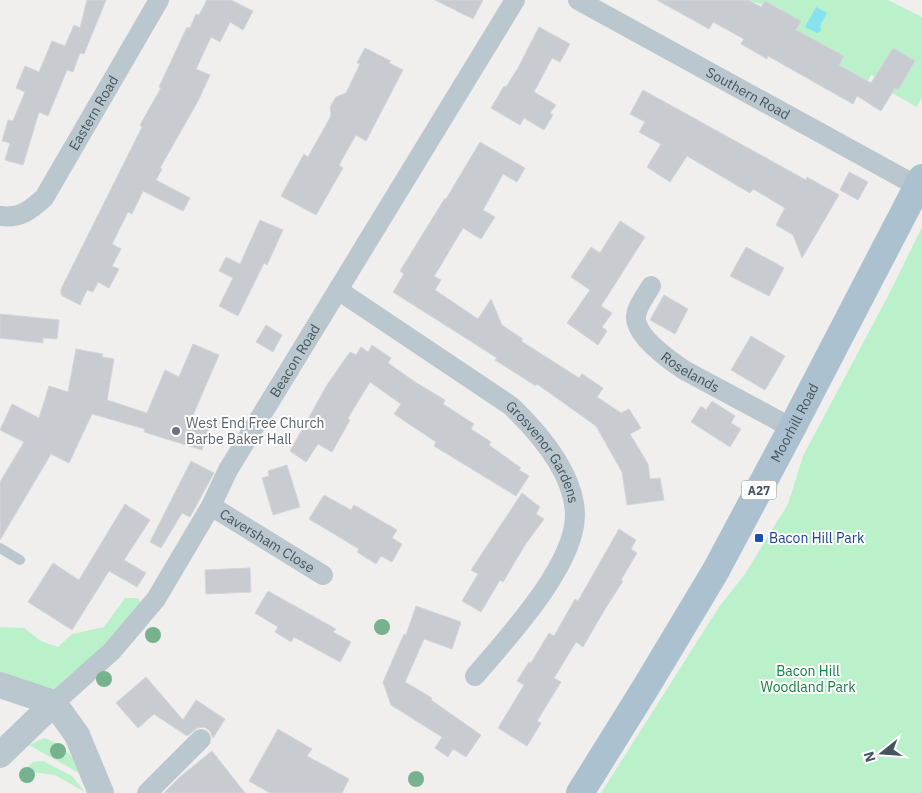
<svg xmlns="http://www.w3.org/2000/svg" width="922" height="793" font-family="'IBM Plex Sans',sans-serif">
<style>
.green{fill:#baf1ca}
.water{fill:#85e3f0}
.building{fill:#c8ccd1;stroke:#d2d5da}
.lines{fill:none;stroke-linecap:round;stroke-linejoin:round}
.service{stroke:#bbc7ce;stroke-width:10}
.minor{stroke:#bbc7ce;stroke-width:20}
.tertiary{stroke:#bbc7ce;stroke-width:26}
.primary{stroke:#acc1cf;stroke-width:28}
.tree{fill:#77b28e}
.worship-dot{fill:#6b7280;stroke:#fff;stroke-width:2}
.transit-dot{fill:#1a4fb4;stroke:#fff;stroke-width:2}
.labels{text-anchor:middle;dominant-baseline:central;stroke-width:4;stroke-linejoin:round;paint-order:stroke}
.shield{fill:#fff;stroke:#7d878e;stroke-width:1}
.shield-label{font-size:12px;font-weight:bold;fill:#45545d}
.street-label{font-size:14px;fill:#45545d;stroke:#fff}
.worship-label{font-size:14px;fill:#5b616d;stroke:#fff;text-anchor:start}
.transit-label{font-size:14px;fill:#164399;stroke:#fff;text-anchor:start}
.park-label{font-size:14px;fill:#138140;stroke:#fff}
</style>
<rect width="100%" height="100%" fill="#f1eeee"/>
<g class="green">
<path d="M748,0H888L922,17V97L917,107L892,93L895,89L898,90L915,61L893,48L875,77L871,75L868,81L829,59L833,50L821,43L816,51L792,38L797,29L776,18L781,9L765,1L763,5Z"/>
<path d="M922,227V793H601L719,607L745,574L788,504L803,456L889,294Z"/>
<path d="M125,598H138L142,605L102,647L54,694L0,677V627L24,628L41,641L58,647L72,634L104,627Z"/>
<path d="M44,738C63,743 75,759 84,776L29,745Z"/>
<path d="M43,761L72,776L85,792L55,775L24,771L33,762Z"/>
</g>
<path class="water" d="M816,7L827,13L820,26L821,31L817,33L805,27Z"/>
<g class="building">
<path d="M87,0H106L84,54L80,53L73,72L67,70L48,116L39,112L23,165L5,160L10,143L2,141L8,120L13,121L25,92L16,88L25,66L39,72L52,41L65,46L74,25L80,28Z"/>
<path d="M207,0H231L253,11L243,30L230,22L220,42L211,37L196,69L210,75L198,101L160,168L162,169L156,180L190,198L183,211L143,191L132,214L128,212L112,244L121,249L112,266L119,269L109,288L98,282L93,292L87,290L80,305L61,295V289L142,127L140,125L161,88L159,87L187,27L190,28L196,14L199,15Z"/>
<path d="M435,0H483L473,19Z"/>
<path d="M657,0H748L761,7L765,1L801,21L796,30L844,56L839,65L871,83L893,48L915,61L898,90L895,88L881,111L857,96L853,104L768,56L767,59L741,44L744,39L713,22L709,29Z"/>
<path d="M539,27L570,44L560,62L552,58L534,92L556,105L550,113L553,115L544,130L524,118L520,125L491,108L504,86L506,87L518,68Z"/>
<path d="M365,48L391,61L389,63L403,70L366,141L356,135L339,165L343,168L316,215L281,196L304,154L308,157L331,116L330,107L336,97L346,93L360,64L357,63Z"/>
<path d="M643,90L806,180L807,177L839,195L802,258L793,235L776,225L785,208L753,189L750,193L687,156L670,182L647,167L661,144L639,132L645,122L630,114Z"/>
<path d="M480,142L525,168L517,182L503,174L483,210L495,217L481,239L463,228L438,270L434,276L441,280L435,290L478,319L491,299L502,325L523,339L521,341L579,378L582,374L603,388L597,397L621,413L629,409L641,428L630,434L648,464L650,479L660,478L664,500L627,505L622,472L596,426L537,384L536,386L495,360L497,358L393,292L404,274L400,271L445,198L446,199Z"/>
<path d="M849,172L868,182L858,200L840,190Z"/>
<path d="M260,220L283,230L267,265L264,263L238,316L219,306L233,278L219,271L226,257L240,264Z"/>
<path d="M620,221L645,237L601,306L612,313L602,327L607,331L598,345L567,323L590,290L571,277L591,247L600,253Z"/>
<path d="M746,247L784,268L769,296L730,276Z"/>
<path d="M664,295L688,309L675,334L650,320Z"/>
<path d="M0,314L59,320L57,339L43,338V343L0,338Z"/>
<path d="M266,325L282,335L273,352L256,342Z"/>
<path d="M751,336L785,356L765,390L731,370Z"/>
<path d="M193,344L219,355L190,422L209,428L202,450L144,432L145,429L92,414L69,463L51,454L0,540V482L24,442L0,430L12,404L39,418L49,386L68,392L76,349L103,354L102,357L114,359L107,400L147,413L165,370L179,377Z"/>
<path d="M372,345L391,358L388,363L415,382L445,400L443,404L474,424L471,429L491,442L489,445L521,468L519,470L529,476L516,496L434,446L436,442L394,414L401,404L370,382L348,418L350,420L332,452L318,444L306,462L290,451L327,385L350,352L356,355L361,347L368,352Z"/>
<path d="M712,401L735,416L731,423L741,429L730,447L691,422L701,406L706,410Z"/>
<path d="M191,461L214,473L190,517L182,513L161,548L150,542Z"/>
<path d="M287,465L300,507L273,515L262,478L269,476L268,471Z"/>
<path d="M522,493L540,507L536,514L544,519L525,545L503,582L500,580L481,612L462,601L478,574L471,570Z"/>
<path d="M324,495L351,510L354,505L397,530L392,538L402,544L392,562L381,556L376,564L357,552L359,549L309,519Z"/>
<path d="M125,504L150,520L124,560L146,573L137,587L109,571L72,630L28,602L53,563L79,580Z"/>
<path d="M619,529L636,540L631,549L637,553L621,580L623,581L605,609L583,647L576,642L554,678L561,682L537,721L541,723L527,746L498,728L524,685L517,681L529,662L531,663L549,633L554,636L575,599L578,601Z"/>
<path d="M250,568L251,592L206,594L205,570Z"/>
<path d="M268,591L336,629L333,632L351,642L340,662L294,637L291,642L275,632L278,627L255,613Z"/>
<path d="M416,606L461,622L452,649L424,639L405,682L432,698L431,700L481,735L466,757L453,749L448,757L435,748L442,737L391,705L383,682L404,634L406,635Z"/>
<path d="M146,677L183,720L196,700L225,719L213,738L210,731L204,727L197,728L187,736L154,714L138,728L116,703Z"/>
<path d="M278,729L312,749L307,756L349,779L342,793H270L249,781Z"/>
<path d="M212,751L245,793H164L181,776Z"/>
</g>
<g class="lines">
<path class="service" d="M0,548L20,560"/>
<g class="minor">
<path id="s1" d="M578,0L917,186"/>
<path id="s2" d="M0,216C20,219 29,211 44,198L159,0"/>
<path id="s3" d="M651,286C646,295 636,307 636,317C635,336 669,360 684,370L792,428"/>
<path id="s4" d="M338,290L511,406C539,433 575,475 575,516C574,567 507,638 475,676"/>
<path id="s5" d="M211,506L323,575"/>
<path id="s6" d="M54,703L112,651L156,599L211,506L228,470L515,0"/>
<path d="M147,793L201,739"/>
</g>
<g class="tertiary">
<path d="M0,685L54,703L77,735L101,793"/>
<path d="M0,755L54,703"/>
</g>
<path class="primary" id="s7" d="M580,793L646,687L715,572L792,428L922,178"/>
</g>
<g class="tree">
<circle cx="382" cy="627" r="8"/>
<circle cx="153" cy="635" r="8"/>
<circle cx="104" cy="679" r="8"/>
<circle cx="58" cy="751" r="8"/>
<circle cx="27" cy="775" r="8"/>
<circle cx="416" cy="779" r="8"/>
</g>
<circle class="worship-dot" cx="176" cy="431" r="5"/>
<rect class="transit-dot" x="754" y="533" width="10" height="10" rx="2.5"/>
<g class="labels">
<rect class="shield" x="741.5" y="480.5" width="35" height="19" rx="4"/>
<g class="shield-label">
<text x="759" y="490">A27</text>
</g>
<g class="street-label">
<text stroke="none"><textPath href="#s1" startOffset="194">Southern Road</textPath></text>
<text stroke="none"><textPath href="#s2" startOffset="148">Eastern Road</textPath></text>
<text stroke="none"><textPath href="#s6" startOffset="422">Beacon Road</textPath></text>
<text stroke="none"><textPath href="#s3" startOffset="115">Roselands</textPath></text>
<text stroke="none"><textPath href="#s7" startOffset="428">Moorhill Road</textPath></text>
<text stroke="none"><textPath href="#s4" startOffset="265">Grosvenor Gardens</textPath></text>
<text stroke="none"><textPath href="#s5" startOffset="66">Caversham Close</textPath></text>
</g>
<g class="worship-label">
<text x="186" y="423">West End Free Church<tspan x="186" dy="16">Barbe Baker Hall</tspan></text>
</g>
<g class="transit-label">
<text x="769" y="538">Bacon Hill Park</text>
</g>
<g class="park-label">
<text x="808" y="671">Bacon Hill<tspan x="808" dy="16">Woodland Park</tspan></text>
</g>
</g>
<g transform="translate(882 753) rotate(253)" stroke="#ffffff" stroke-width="4" paint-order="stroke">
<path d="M0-4L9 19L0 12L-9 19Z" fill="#45545d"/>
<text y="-8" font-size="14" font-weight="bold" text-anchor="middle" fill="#45545d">N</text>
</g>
</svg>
